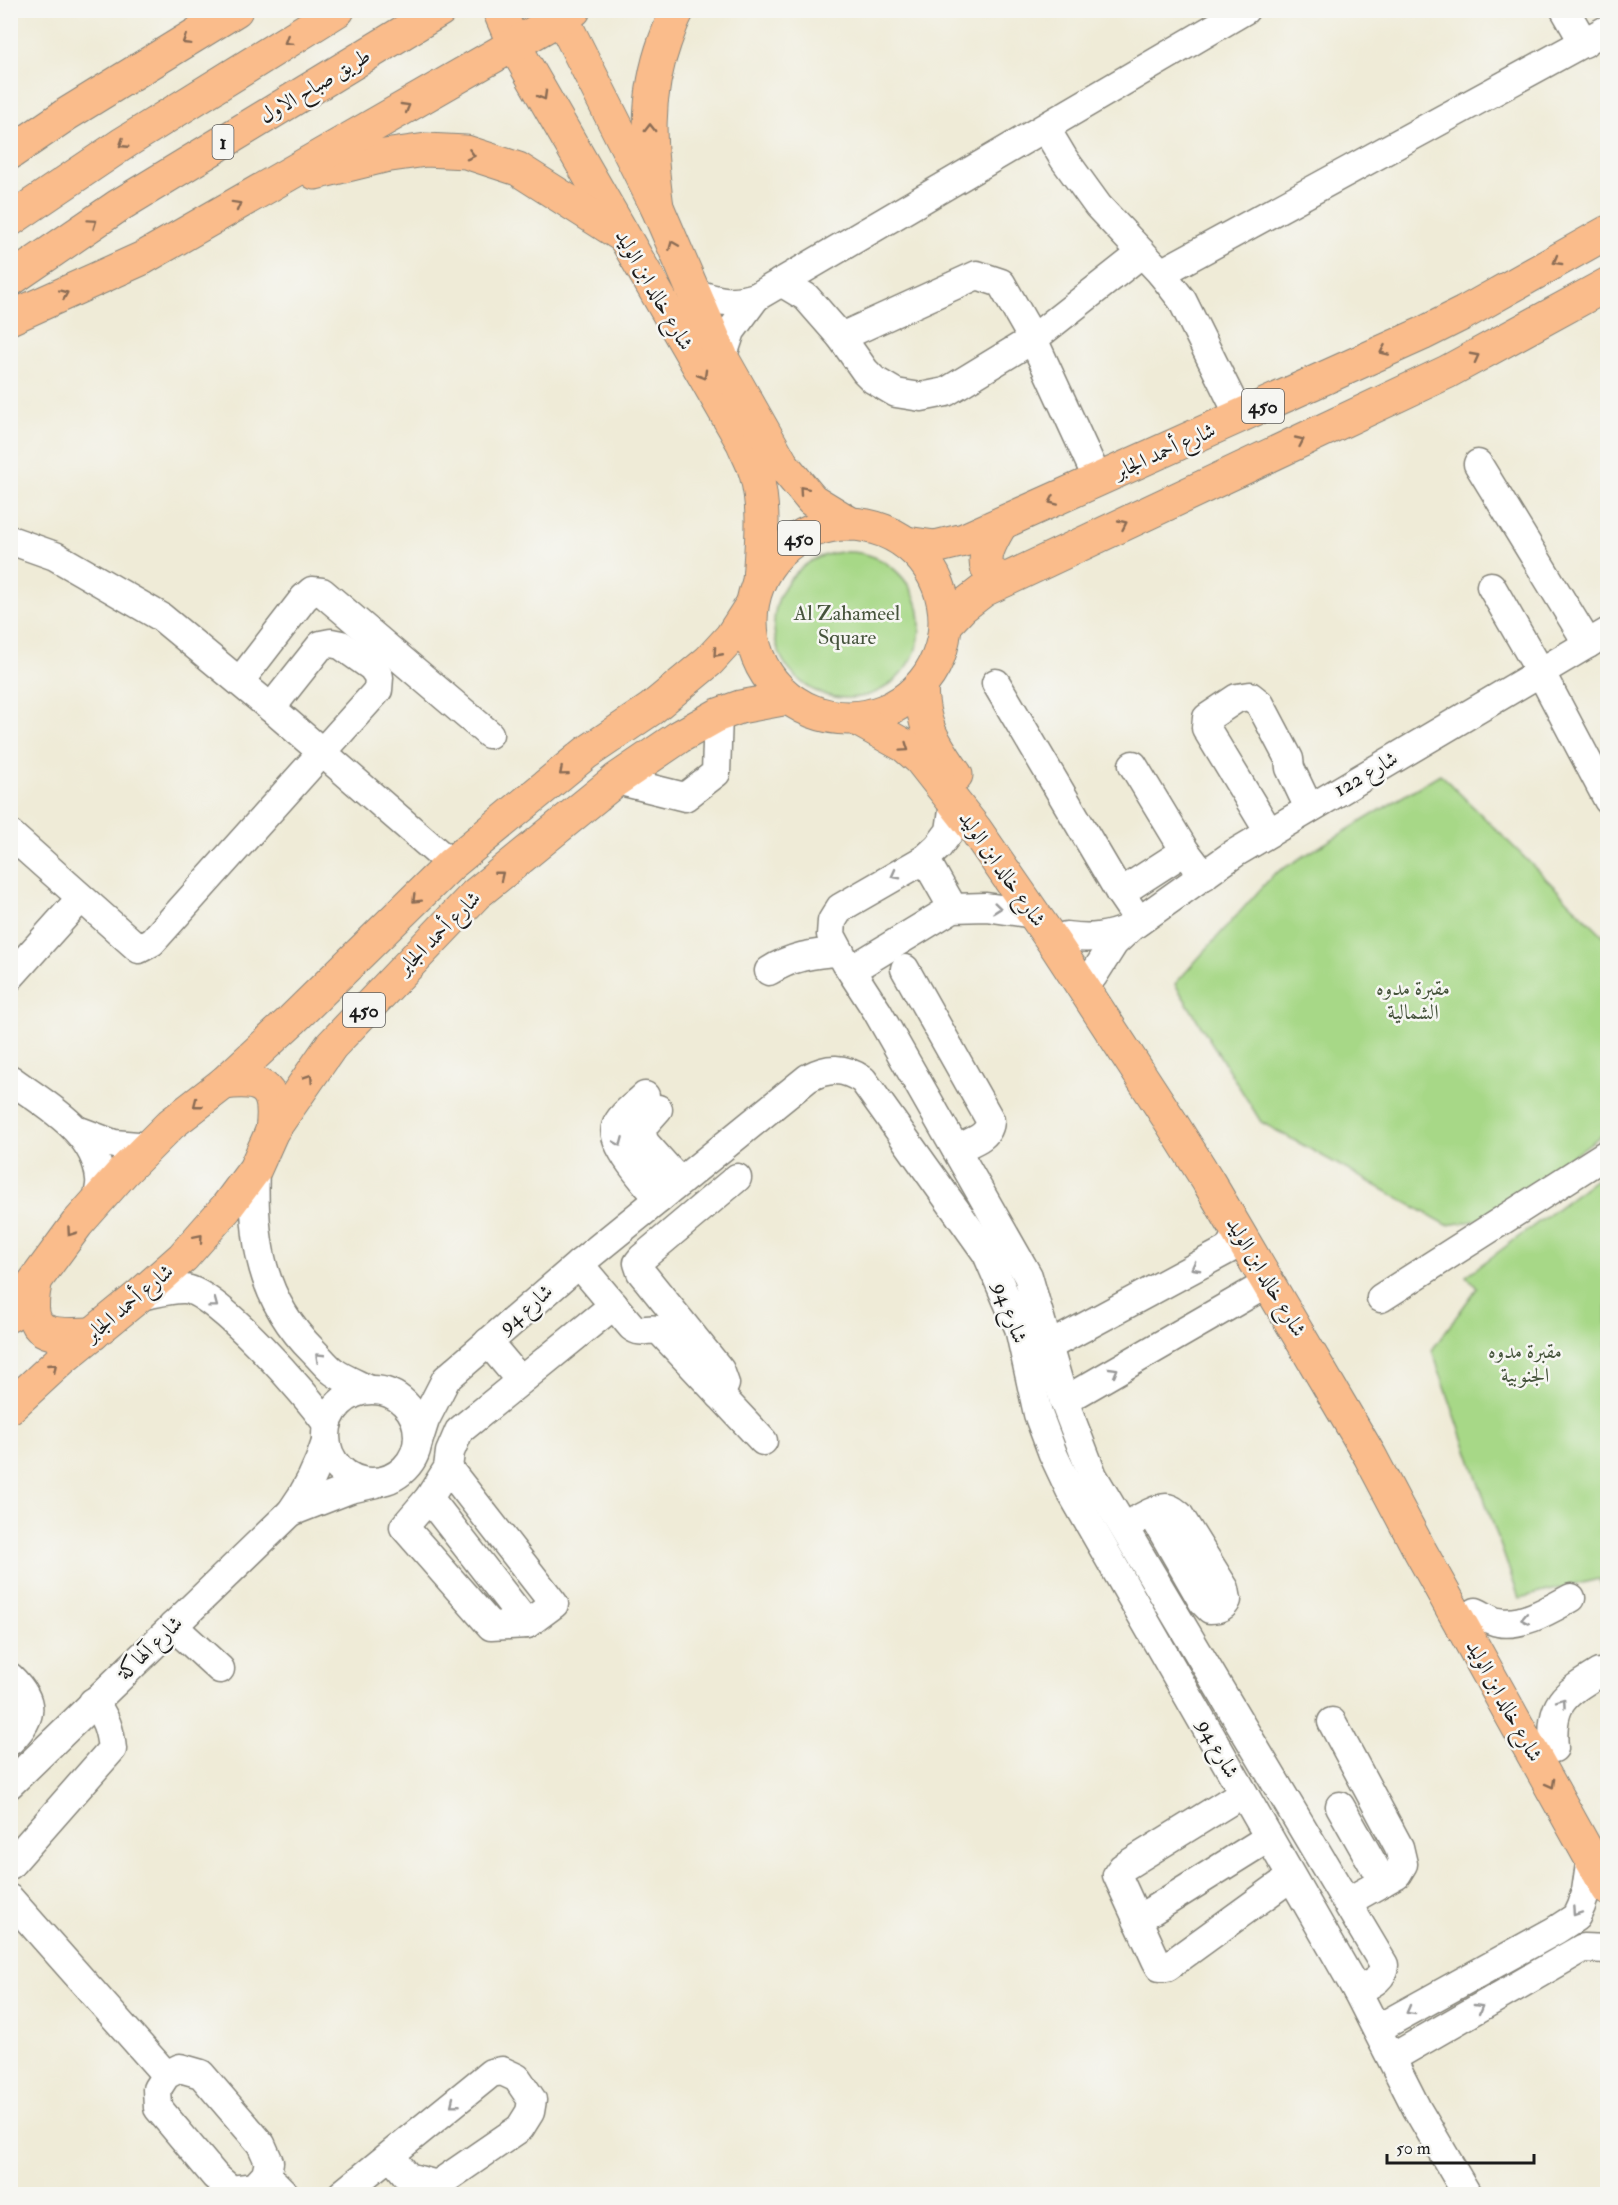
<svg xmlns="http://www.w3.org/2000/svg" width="1618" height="2205" font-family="'IM FELL Double Pica',Amiri,serif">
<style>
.green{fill:#a7d887;stroke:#627a52;stroke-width:1.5}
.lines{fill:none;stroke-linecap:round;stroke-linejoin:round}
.minor-casing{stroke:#86847a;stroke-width:31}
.major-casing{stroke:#86847a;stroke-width:35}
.highway-casing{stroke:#86847a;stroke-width:35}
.minor{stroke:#fff;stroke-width:28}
.major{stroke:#fabc8b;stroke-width:33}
.highway{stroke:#fabc8b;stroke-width:33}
.oneway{stroke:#8b6c54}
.oneway2{stroke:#999}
.labels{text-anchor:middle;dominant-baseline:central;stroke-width:5;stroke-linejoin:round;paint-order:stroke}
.shield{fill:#f6f6f2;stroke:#5d5d5c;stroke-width:1.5}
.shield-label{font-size:20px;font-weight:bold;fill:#1c1c1c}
.street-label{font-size:21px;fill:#1c1c1c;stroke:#f6f6f2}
.park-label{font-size:21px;fill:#46543c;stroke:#f6f6f2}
</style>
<rect width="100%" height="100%" fill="#f6f6f2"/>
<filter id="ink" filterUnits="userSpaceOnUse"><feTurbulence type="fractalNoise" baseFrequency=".0167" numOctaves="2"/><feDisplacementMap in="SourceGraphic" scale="12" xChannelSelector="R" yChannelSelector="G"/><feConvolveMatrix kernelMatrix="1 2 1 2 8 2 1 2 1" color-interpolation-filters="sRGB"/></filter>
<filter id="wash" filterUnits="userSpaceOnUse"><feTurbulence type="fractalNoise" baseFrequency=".008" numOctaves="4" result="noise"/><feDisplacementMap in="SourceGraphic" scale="24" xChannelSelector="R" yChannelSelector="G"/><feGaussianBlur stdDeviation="1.35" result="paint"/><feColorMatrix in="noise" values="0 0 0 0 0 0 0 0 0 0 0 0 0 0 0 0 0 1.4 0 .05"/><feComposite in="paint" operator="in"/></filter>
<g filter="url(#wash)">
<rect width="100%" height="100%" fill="#efebd7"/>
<g class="green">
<circle cx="847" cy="625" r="73"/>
<path d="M1440,774L1607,939V1131L1487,1219L1447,1225L1261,1122L1175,984L1274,874Z"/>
<path d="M1607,1171V1599L1599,1579L1519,1598L1432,1350L1477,1288L1466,1276Z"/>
</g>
</g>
<g filter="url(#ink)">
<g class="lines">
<g class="minor-casing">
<g id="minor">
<path d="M1565,10L1584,43"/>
<path d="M1046,129L1064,159L1098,206L1161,273L1182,300L1240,417"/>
<path d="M1161,273L1608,29"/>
<path d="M781,282L806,297L841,337L865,371L874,380L896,393L921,397L946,392L1033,339L1142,253"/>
<path d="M694,292C715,302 733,304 756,297L1245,10"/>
<path d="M841,337L977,275L1001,283L1033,339L1098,480"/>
<path d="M722,358L731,331L756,297"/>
<path d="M1478,464L1588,644"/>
<path d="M10,540L55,556L161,617L271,708L451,864"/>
<path d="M1491,586L1540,671L1608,800"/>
<path d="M240,681L304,598L312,591L322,592L489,734"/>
<path d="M996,683L1120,893L1139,921"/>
<path d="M1133,765L1185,851L1204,876"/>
<path d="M616,780L685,797L716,773L718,715"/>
<path d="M954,803L950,831L938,847L925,859L840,908L832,921L831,935L846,963L877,1011L1028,1276L1064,1401L1093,1476L1384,1965C1384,1980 1368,1985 1357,1991"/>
<path d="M1269,832L1206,728L1207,718L1237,698L1250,696L1260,704L1289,759L1290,768L1309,808"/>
<path d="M10,834L139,949L152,942L378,690L379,677L372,667L341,645L331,643L321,645L271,708"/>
<path d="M925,859L953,908"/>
<path d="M1120,893L1185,851"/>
<path d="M1066,936C1089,939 1108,938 1129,928"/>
<path d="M905,969L990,1120C990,1138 970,1142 956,1149"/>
<path d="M851,970L953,908L986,907L1034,914"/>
<path d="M769,971C791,957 813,953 840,952"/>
<path d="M1093,976L1114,943L1131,927L1235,853L1608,632"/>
<path d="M10,977L81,898"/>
<path d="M10,1079C45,1105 96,1131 100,1179C101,1187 98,1195 96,1202"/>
<path d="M645,1096C636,1105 620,1115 616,1127C610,1144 648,1185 659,1199"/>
<path d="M658,1109L642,1127L643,1139L646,1144L680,1182"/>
<path d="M77,1130L114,1144L149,1147"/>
<path d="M255,1169C252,1241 261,1300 314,1352C321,1359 327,1367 334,1372C344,1379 357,1384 367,1389"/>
<path d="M579,1264L632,1327C642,1335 650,1326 660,1331L763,1441"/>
<path d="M139,1296C153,1294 171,1288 185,1289C216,1291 308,1396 327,1424"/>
<path d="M1381,1298L1608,1153"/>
<path d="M488,1342L520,1380"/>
<path d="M1049,1346L1229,1249L1238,1231"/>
<circle cx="372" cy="1436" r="46"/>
<path d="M720,1395L725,1384L720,1370L641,1272L638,1263L642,1258L737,1178"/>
<path d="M1064,1401L1256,1290H1273"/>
<path d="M418,1442L425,1420L446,1379L579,1264L808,1078C828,1067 844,1067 863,1080L987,1254L1019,1328L1038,1414L1053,1454L1070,1490L1357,1991L1417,2109L1467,2194"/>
<path d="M448,1468L554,1604L527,1624L491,1626L404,1527L429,1498L448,1468L450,1452L459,1431L614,1305"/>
<path d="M429,1498L527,1624"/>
<path d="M291,1512L350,1489L376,1483"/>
<path d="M1124,1527C1134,1522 1155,1508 1166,1508C1172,1508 1175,1512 1179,1515L1225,1589L1227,1600C1224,1607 1218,1609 1210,1609L1203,1602L1152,1513"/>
<path d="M1476,1612C1483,1615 1491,1621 1498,1622C1522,1627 1551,1609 1571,1598"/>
<path d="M173,1626L220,1669"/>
<path d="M10,1677C35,1701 34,1717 10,1741"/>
<path d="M1332,1722L1399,1847L1403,1864L1397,1874L1347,1902"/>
<path d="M1554,1748C1550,1703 1563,1695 1599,1673"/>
<path d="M10,1784L291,1512C307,1490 318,1468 326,1442"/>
<path d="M1243,1793L1122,1868L1117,1875L1156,1960L1160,1967H1167L1291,1877"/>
<path d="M1340,1806L1383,1882"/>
<path d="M10,1865L112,1749C110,1730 106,1717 93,1702"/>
<path d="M10,1899L166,2075"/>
<path d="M1137,1920L1268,1838"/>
<path d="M1377,2029L1556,1930L1576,1917L1581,1906L1586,1891L1591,1857"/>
<path d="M1392,2058L1583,1948L1608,1949"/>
<path d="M180,2068L201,2074L261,2144L269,2162L266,2175L255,2187L231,2190L215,2176L158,2108L157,2089L166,2075Z"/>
<path d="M266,2175L285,2194"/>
<path d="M342,2194L491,2073L502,2071L517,2078L532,2100L530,2112L520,2128L437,2185L408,2177L390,2155"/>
</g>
</g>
<g class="major-casing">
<g id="major">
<path d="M499,10L514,45L743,443C747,453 753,463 756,474C766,509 761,545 759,582"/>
<path d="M558,10L657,207L722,358L782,464L812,500L851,524"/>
<path d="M10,153L67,114L236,10"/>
<circle cx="848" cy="621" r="97"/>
<path d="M1001,524C994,536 978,560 991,573C995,576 1000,578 1004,580"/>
<path d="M906,543L935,547L964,540L1422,334L1464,313L1608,232"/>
<path d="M946,624L962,607L984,590L1447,372L1608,284"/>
<path d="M921,686C922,727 934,743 956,775"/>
<path d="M855,718L905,746L920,759L975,829L1056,946L1171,1122L1208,1181L1370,1456L1418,1547L1608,1889"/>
<path d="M224,1083C266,1078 277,1089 272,1131"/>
<path d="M35,1284C24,1338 50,1336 93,1334"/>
<path d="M10,1315L77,1224L123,1172L171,1124L224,1083L292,1020L451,864L586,753L651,709L709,661L731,637L751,606"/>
<path d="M10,1407L63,1358L139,1296L183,1257L226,1208L255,1169L272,1131L331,1046L476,894L616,780L679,737L718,715L740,707L788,698"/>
</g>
</g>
<g class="highway-casing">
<g id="highway">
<path d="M315,173L384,156L426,150L466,152L518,169L623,236"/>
<path d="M657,207C649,147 644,99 665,41C669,31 672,20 678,10"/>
<path d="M10,220L124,143L338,10"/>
<path d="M10,280L118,206L440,10"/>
<path d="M10,318L143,258L574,10"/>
</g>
</g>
<use href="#minor" class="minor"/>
<use href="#major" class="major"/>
<use href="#highway" class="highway"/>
</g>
<defs><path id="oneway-chevron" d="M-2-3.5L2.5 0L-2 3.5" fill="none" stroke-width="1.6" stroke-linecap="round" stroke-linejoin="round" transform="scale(1.5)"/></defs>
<g class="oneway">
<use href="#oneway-chevron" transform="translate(186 41) rotate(148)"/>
<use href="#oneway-chevron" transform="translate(288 41) rotate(148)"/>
<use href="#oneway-chevron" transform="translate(543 96) rotate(60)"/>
<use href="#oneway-chevron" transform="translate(406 107) rotate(-30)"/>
<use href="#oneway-chevron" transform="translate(650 128) rotate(-90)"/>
<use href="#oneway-chevron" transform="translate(123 144) rotate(147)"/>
<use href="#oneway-chevron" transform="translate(471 155) rotate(14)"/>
<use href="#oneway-chevron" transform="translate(237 205) rotate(-29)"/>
<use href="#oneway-chevron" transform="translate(93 223) rotate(-35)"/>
<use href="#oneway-chevron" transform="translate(673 245) rotate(-113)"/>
<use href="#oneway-chevron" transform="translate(1557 261) rotate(150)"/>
<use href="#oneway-chevron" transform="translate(64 294) rotate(-24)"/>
<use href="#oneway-chevron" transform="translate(1384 351) rotate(156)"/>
<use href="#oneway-chevron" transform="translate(1475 357) rotate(-28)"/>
<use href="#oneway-chevron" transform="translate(703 375) rotate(60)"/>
<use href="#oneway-chevron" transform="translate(1300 441) rotate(-25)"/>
<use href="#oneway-chevron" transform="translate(803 490) rotate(-131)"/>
<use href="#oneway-chevron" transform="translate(1053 501) rotate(156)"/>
<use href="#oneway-chevron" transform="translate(1123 524) rotate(-25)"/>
<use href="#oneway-chevron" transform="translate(717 653) rotate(132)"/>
<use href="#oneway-chevron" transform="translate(905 748) rotate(35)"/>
<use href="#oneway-chevron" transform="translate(563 772) rotate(140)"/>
<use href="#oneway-chevron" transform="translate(500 875) rotate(-39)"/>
<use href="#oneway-chevron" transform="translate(416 899) rotate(135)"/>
<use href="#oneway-chevron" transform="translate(309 1078) rotate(-56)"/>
<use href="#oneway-chevron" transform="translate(197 1104) rotate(142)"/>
<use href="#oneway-chevron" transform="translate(71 1232) rotate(125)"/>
<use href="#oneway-chevron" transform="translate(199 1238) rotate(-49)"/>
<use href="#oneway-chevron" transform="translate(53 1367) rotate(-41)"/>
<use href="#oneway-chevron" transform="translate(1551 1784) rotate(61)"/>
</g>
<g class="oneway2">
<use href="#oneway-chevron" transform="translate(895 875) rotate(152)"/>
<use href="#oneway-chevron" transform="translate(997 908) rotate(6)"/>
<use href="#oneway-chevron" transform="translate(619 1142) rotate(67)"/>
<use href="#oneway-chevron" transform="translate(1195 1267) rotate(152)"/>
<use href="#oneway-chevron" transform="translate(214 1304) rotate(37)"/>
<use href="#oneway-chevron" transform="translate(319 1357) rotate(-136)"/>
<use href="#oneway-chevron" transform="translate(1114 1371) rotate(-30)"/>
<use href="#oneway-chevron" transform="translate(1525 1619) rotate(169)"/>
<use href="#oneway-chevron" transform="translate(1562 1702) rotate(-55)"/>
<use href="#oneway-chevron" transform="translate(1576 1912) rotate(124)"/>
<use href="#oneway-chevron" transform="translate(1479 2008) rotate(-30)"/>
<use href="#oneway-chevron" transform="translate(1410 2011) rotate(151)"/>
<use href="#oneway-chevron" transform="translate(454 2103) rotate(141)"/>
</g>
</g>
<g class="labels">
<g class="shield">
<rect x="212.5" y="125" width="21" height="34" rx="4.5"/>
<rect x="1242" y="389" width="42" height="34" rx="4.5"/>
<rect x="778" y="521" width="42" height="34" rx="4.5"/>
<rect x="343" y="993" width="42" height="34" rx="4.5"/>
</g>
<g class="shield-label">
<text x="223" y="142">1</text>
<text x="1263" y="406">450</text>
<text x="799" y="538">450</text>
<text x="364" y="1010">450</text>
</g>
<g class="street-label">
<text transform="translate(315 86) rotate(-31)">طريق صباح الاول</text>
<text transform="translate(654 290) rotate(60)">شارع خالد ابن الوليد</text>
<text transform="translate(1165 451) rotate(-24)">شارع أحمد الجابر</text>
<text transform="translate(1366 774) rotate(-30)">شارع 122</text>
<text transform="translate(1002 869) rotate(55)">شارع خالد ابن الوليد</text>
<text transform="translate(439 933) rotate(-45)">شارع أحمد الجابر</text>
<text transform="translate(1266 1277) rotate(59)">شارع خالد ابن الوليد</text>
<text transform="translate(129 1303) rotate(-40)">شارع أحمد الجابر</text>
<text transform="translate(526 1309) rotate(-41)">شارع 94</text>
<text transform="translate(1010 1313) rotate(70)">شارع 94</text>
<text transform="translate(150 1648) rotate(-44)">شارع آلهاكة</text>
<text transform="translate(1504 1701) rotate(61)">شارع خالد ابن الوليد</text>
<text transform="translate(1218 1749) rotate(61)">شارع 94</text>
</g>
<g class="park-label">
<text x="847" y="613">Al Zahameel<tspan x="847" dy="24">Square</tspan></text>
<text x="1413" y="988">مقبرة مدوه<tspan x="1413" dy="24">الشمالية</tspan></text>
<text x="1525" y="1351">مقبرة مدوه<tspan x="1525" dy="24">الجنوبية</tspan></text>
</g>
</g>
<rect width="1618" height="2205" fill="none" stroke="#f6f6f2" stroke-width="36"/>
<path d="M1387 2154v9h147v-9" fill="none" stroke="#1c1c1c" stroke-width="3"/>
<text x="1396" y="2154" font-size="18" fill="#1c1c1c" stroke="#f6f6f2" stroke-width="4.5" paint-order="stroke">50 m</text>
</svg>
